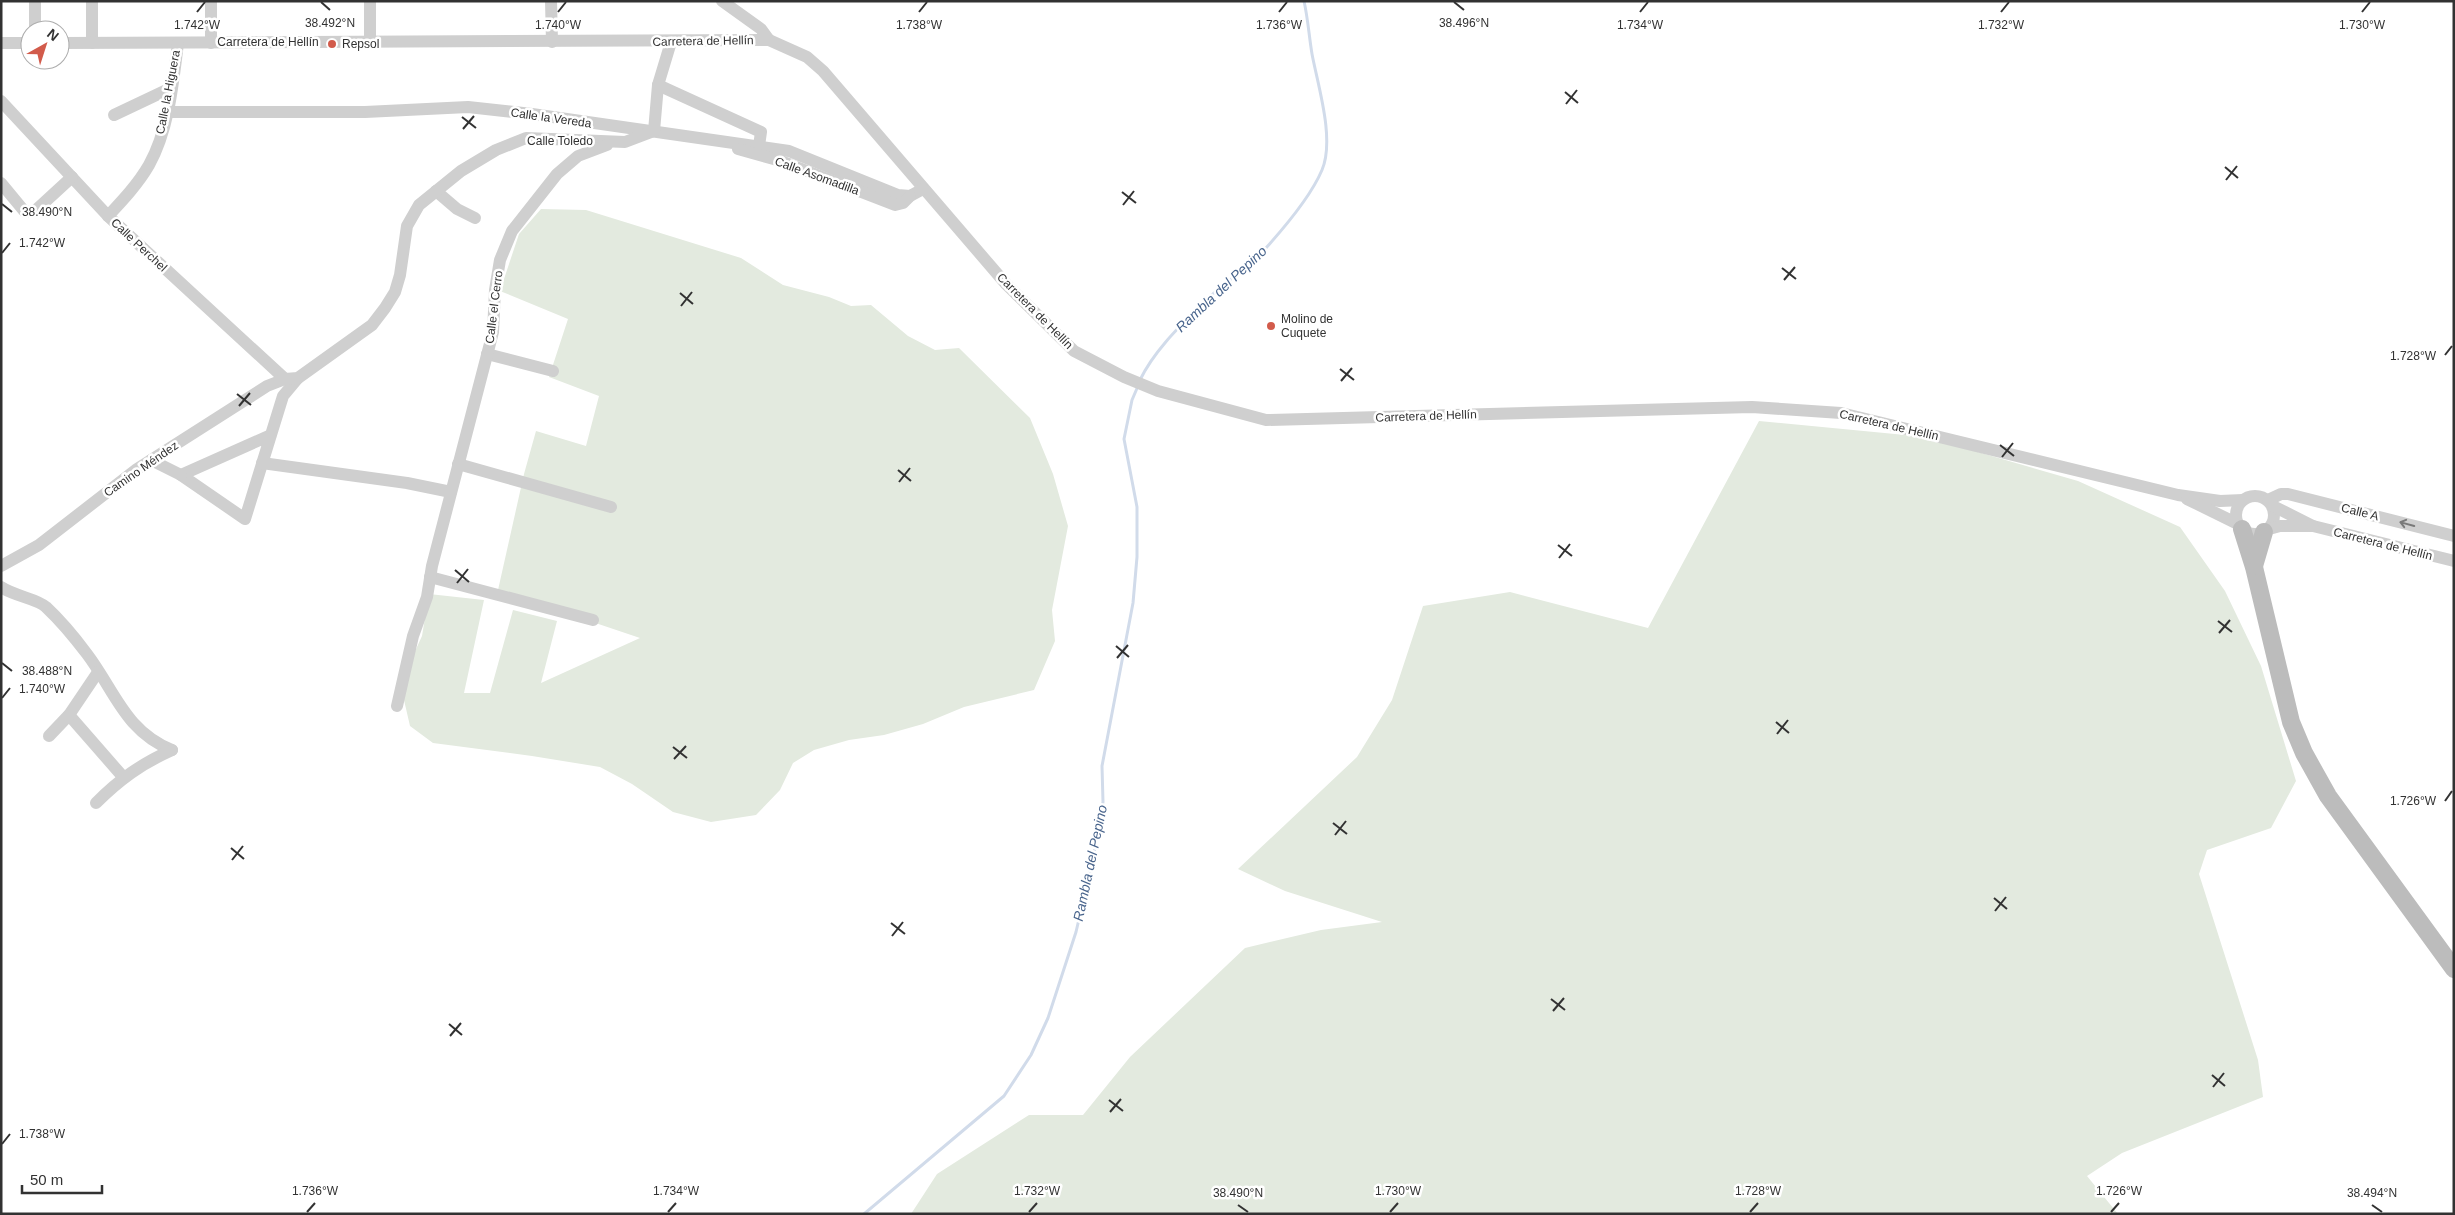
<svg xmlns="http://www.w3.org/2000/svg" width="2455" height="1215" font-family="Arial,sans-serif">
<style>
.green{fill:#e3eadf}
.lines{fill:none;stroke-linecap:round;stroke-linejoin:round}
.stream{stroke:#d1dbea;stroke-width:3}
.street{stroke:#cfcfcf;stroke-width:12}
.secondary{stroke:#bcbcbc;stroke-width:18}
.oneway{stroke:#797979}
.ticks{fill:none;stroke:#323232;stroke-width:2}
.poi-dot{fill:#d25b4b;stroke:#fff;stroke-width:2}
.labels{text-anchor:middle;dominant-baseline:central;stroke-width:5;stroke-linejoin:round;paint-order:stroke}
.street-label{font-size:12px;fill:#323232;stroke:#fff}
.poi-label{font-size:12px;fill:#323232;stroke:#fff;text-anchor:start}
.water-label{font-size:14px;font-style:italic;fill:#48648c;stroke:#fff}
.ticks-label{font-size:12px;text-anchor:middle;fill:#323232;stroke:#fff;stroke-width:5;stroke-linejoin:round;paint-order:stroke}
</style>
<rect width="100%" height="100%" fill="#fff"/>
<g class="green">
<path d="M541,209L586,210L741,258L783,285L829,297L851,306L871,305L908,336L935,350L959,348L1030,418L1053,474L1068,526L1052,610L1055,641L1034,690L964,707L923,724L884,735L849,740L814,750L793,763L780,790L756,815L711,822L673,812L632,784L600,767L532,756L433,743L410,726L404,700L406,671L422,636L429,594L484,600L464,693H490L513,610L557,621L541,683L640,638L498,590L524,474L536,431L586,446L599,396L549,377L568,319L500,291L519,234Z"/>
<path d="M1759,421L1926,437L2078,481L2180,527L2225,591L2261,666L2296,781L2271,828L2207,850L2199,874L2258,1060L2263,1097L2122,1153L2087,1176L2118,1214H911L937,1174L1029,1115H1083L1130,1057L1245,948L1321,930L1382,922L1285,891L1238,869L1357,757L1392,700L1423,606L1510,592L1648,628Z"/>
</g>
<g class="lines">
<g class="stream">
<path d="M1140,380C1154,351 1179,327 1202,304C1222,284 1246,270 1265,249C1284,228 1311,196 1322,170C1335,139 1318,86 1312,54C1309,36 1308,19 1304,1"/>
<path d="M864,1214L1004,1096L1031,1055L1048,1018L1076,932L1093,859L1103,802L1102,766L1133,603L1137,557V507L1124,439L1132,400L1138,386"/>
</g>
<g class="street">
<path d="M35,1V30"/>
<path d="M92,1V43"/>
<path d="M211,1V43"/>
<path d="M370,1V42"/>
<path d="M551,1L552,42"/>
<path d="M722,1L761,29L769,40"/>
<path d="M1,43H30"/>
<path d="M60,43L769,40L807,57L823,71L1006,284L1074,351L1124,377L1158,391L1266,420L1752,407L1841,413L2178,495L2220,501L2243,500"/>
<path d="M658,85L761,132L759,146"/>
<path d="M1,101L108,216L285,379"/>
<path d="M166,112H365L468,107L532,114L789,151L898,195L910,196L923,189"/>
<path d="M114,115L171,88"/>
<path d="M738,149L781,161L895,205L903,203L910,196"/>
<path d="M1,183L25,212L35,211L72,177"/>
<path d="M436,191L457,209L475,218"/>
<path d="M108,216C123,200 138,184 149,165C169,129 173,83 178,43"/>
<path d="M487,354L553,371"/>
<path d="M271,435L181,475L245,519L283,396L298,378"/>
<path d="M151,460L181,475"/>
<path d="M262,463L407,483L451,492"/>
<path d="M458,464L611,507"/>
<circle cx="2255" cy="515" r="19"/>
<path d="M2187,499L2238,524"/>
<path d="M2268,500L2281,494H2288L2454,536"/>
<path d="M2273,506L2313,526L2454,561"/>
<path d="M2269,529L2280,526H2313"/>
<path d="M1,566L39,545L137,469L267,386L285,379L298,378L372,325L385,308L395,292L400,275L407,226L419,205L461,171L496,150L526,138L625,142L654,131L658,85L671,42"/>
<path d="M430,577L593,620"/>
<path d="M1,587C14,596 38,599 46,607C61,621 75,638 87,654C115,691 125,731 172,750"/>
<path d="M397,706L413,636L427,597L432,566L493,332L495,290L500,260L512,231L557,174L578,156L607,145"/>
<path d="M69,715L124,778"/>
<path d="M49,736L69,715L98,672"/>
<path d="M96,803C120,779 141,764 172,750"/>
</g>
<g class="secondary">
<path d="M2242,529L2254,567L2291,722L2304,753L2328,796L2454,969"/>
<path d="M2254,566L2264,532"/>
</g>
</g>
<defs><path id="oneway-shaft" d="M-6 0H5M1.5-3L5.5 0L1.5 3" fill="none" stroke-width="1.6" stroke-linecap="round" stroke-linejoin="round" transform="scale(1.25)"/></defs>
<use class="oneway" href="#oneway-shaft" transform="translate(2407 524) rotate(-165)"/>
<path class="ticks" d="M321,2L330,10M1454,2L1464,10M197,12L205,2M558,12L566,2M919,12L927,2M1279,12L1287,2M1640,12L1648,2M2001,12L2009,2M2362,12L2370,2M1565,92L1578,103M1566,104L1577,90M462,117L476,128M463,129L474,116M2225,167L2238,178M2226,180L2237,166M1122,192L1136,203M2,204L12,212M1123,205L1134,191M2,253L10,243M1782,268L1796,279M1784,280L1795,267M680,293L693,304M681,306L692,292M2445,355L2452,346M1340,369L1354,380M1341,381L1352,368M237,394L251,405M239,406L250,393M2000,445L2014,456M2002,457L2013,443M898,470L911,481M899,482L910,468M1558,545L1572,556M1559,558L1570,544M455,570L469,582M457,583L468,569M2218,621L2232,632M2219,633L2230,620M1116,646L1129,657M1117,658L1128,645M2,663L12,671M2,698L10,688M1776,722L1789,733M1777,734L1788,720M673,747L687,758M674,759L686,746M2445,801L2452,791M1333,823L1347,834M1335,835L1346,821M231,848L244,859M232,860L243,846M1994,898L2007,909M1995,911L2006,897M891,923L905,934M892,936L903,922M1551,999L1565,1010M1553,1011L1564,998M449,1024L462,1035M450,1036L461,1023M2212,1075L2225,1086M2213,1087L2224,1073M1109,1100L1123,1111M1110,1112L1121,1099M2,1144L10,1134M1238,1205L1248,1212M2372,1205L2382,1212M307,1212L315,1203M668,1212L676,1203M1029,1212L1037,1203M1390,1212L1398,1203M1750,1212L1758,1203M2111,1212L2119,1203"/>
<g class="poi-dot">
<circle cx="332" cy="44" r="5"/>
<circle cx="1271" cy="326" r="5"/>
</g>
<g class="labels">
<g class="street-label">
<text transform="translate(703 41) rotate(-1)">Carretera de Hellín</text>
<text x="268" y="42">Carretera de Hellín</text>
<text transform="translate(168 92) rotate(-79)">Calle la Higuera</text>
<text transform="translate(551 118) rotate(8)">Calle la Vereda</text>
<text x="560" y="141">Calle Toledo</text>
<text transform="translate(817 176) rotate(20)">Calle Asomadilla</text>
<text transform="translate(139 245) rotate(43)">Calle Perchel</text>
<text transform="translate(494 307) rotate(-83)">Calle el Cerro</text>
<text transform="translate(1035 311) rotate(45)">Carretera de Hellín</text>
<text transform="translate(1426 416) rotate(-2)">Carretera de Hellín</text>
<text transform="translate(1889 425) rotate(13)">Carretera de Hellín</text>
<text transform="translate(141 469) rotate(-35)">Camino Méndez</text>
<text transform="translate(2360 512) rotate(14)">Calle A</text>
<text transform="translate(2383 544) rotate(14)">Carretera de Hellín</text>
</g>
<g class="poi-label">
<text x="342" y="44">Repsol</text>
<text x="1281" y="319">Molino de<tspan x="1281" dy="14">Cuquete</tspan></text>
</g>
<g class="water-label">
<text transform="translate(1221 289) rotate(-43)">Rambla del Pepino</text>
<text transform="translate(1090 863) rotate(-78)">Rambla del Pepino</text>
</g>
</g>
<g class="ticks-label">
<text x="330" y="27">38.492°N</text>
<text x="1464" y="27">38.496°N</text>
<text x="197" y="29">1.742°W</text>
<text x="558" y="29">1.740°W</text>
<text x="919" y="29">1.738°W</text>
<text x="2362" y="29">1.730°W</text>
<text x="1279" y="29">1.736°W</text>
<text x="1640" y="29">1.734°W</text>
<text x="2001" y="29">1.732°W</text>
<text x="47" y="216">38.490°N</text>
<text x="42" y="247">1.742°W</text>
<text x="2413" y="360">1.728°W</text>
<text x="47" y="675">38.488°N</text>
<text x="42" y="693">1.740°W</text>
<text x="2413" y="805">1.726°W</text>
<text x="42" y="1138">1.738°W</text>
<text x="315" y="1195">1.736°W</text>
<text x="676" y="1195">1.734°W</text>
<text x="1037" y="1195">1.732°W</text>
<text x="1398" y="1195">1.730°W</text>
<text x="1758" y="1195">1.728°W</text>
<text x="2119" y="1195">1.726°W</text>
<text x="1238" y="1197">38.490°N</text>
<text x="2372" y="1197">38.494°N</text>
</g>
<rect width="2455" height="1215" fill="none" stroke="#323232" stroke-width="5"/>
<g transform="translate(45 45) rotate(39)"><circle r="24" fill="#ffffff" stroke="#adadad"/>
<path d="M0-4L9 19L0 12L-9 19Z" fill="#d25b4b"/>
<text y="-8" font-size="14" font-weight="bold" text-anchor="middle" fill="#323232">N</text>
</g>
<path d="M22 1185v8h80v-8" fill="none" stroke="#323232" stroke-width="2.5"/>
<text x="30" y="1185" font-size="15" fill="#323232" stroke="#ffffff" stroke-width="4" paint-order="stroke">50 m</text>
</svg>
